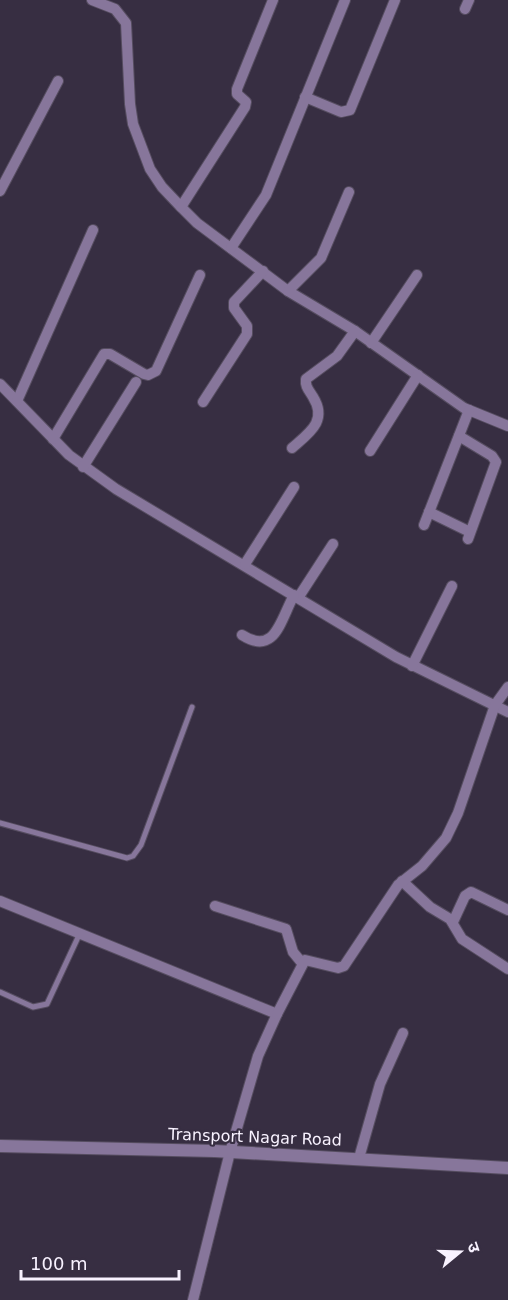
<svg xmlns="http://www.w3.org/2000/svg" width="508" height="1300" font-family="'DejaVu Sans','Noto Sans Devanagari',sans-serif">
<style>
.lines{fill:none;stroke-linecap:round;stroke-linejoin:round}
.service-casing{stroke:#564d60;stroke-width:7}
.minor-casing{stroke:#564d60;stroke-width:12}
.tertiary-casing{stroke:#564d60;stroke-width:14}
.service{stroke:#87769b;stroke-width:5}
.minor{stroke:#87769b;stroke-width:10}
.tertiary{stroke:#87769b;stroke-width:12}
.labels{text-anchor:middle;dominant-baseline:central;stroke-width:4.5;stroke-linejoin:round;paint-order:stroke}
.street-label{font-size:16px;fill:#f8f2ff;stroke:#372e42}
</style>
<rect width="100%" height="100%" fill="#372e42"/>
<g class="lines">
<g class="service-casing">
<g id="service">
<path d="M0,823L127,858L133,856L141,845L192,707"/>
<path d="M0,992L33,1007L47,1004L80,933"/>
</g>
</g>
<g class="minor-casing">
<g id="minor">
<path d="M92,0L115,9L126,23L130,104L133,124L150,169L162,187L181,207L197,223L288,291L355,331L464,408L508,426"/>
<path d="M465,9L469,0"/>
<path d="M305,97L341,112L350,110L395,0"/>
<path d="M0,191L58,81"/>
<path d="M181,207L245,107L246,102L237,94V89L273,0"/>
<path d="M231,248L266,195L345,0"/>
<path d="M288,291L321,258L349,192"/>
<path d="M371,343L417,275"/>
<path d="M0,384L69,455L116,489L396,657L508,712"/>
<path d="M17,401L93,230"/>
<path d="M203,402L247,334V326L234,308V302L263,271"/>
<path d="M459,436L492,456L496,462L468,539"/>
<path d="M53,439L104,354H110L144,374L148,375L156,371L200,275"/>
<path d="M292,448C309,433 328,421 313,397C309,390 305,387 306,379L337,356L355,331"/>
<path d="M370,451L418,375"/>
<path d="M83,467L136,382"/>
<path d="M429,512L470,532"/>
<path d="M424,525L469,410"/>
<path d="M245,564L294,487"/>
<path d="M298,598L333,544"/>
<path d="M242,635C275,656 280,621 294,595"/>
<path d="M412,666L452,586"/>
<path d="M402,881L430,907L450,919L462,939L508,969"/>
<path d="M0,901L277,1014L258,1056L230,1152L193,1300"/>
<path d="M215,906L286,929L293,952L302,963"/>
<path d="M453,922L465,896L471,892L508,910"/>
<path d="M277,1014L305,960L338,968L344,966L398,885L422,866L446,838L458,813L495,705L508,687"/>
<path d="M359,1158L380,1084L403,1033"/>
</g>
</g>
<g class="tertiary-casing">
<path id="tertiary" d="M0,1146L215,1151L508,1168"/>
</g>
<use href="#service" class="service"/>
<use href="#minor" class="minor"/>
<use href="#tertiary" class="tertiary"/>
</g>
<g class="labels">
<g class="street-label">
<text transform="translate(255 1137) rotate(2)">Transport Nagar Road</text>
</g>
</g>
<g transform="translate(460 1252) rotate(71)" stroke="#372e42" stroke-width="4.5" paint-order="stroke">
<path d="M0-4.5L10 22L0 15L-10 22Z" fill="#f8f2ff"/>
<text y="-9" font-size="16" font-weight="bold" text-anchor="middle" fill="#f8f2ff">उ</text>
</g>
<path d="M21 1270v9h158v-9" fill="none" stroke="#f8f2ff" stroke-width="3"/>
<text x="30" y="1270" font-size="18" fill="#f8f2ff" stroke="#372e42" stroke-width="4.5" paint-order="stroke">100 m</text>
</svg>
